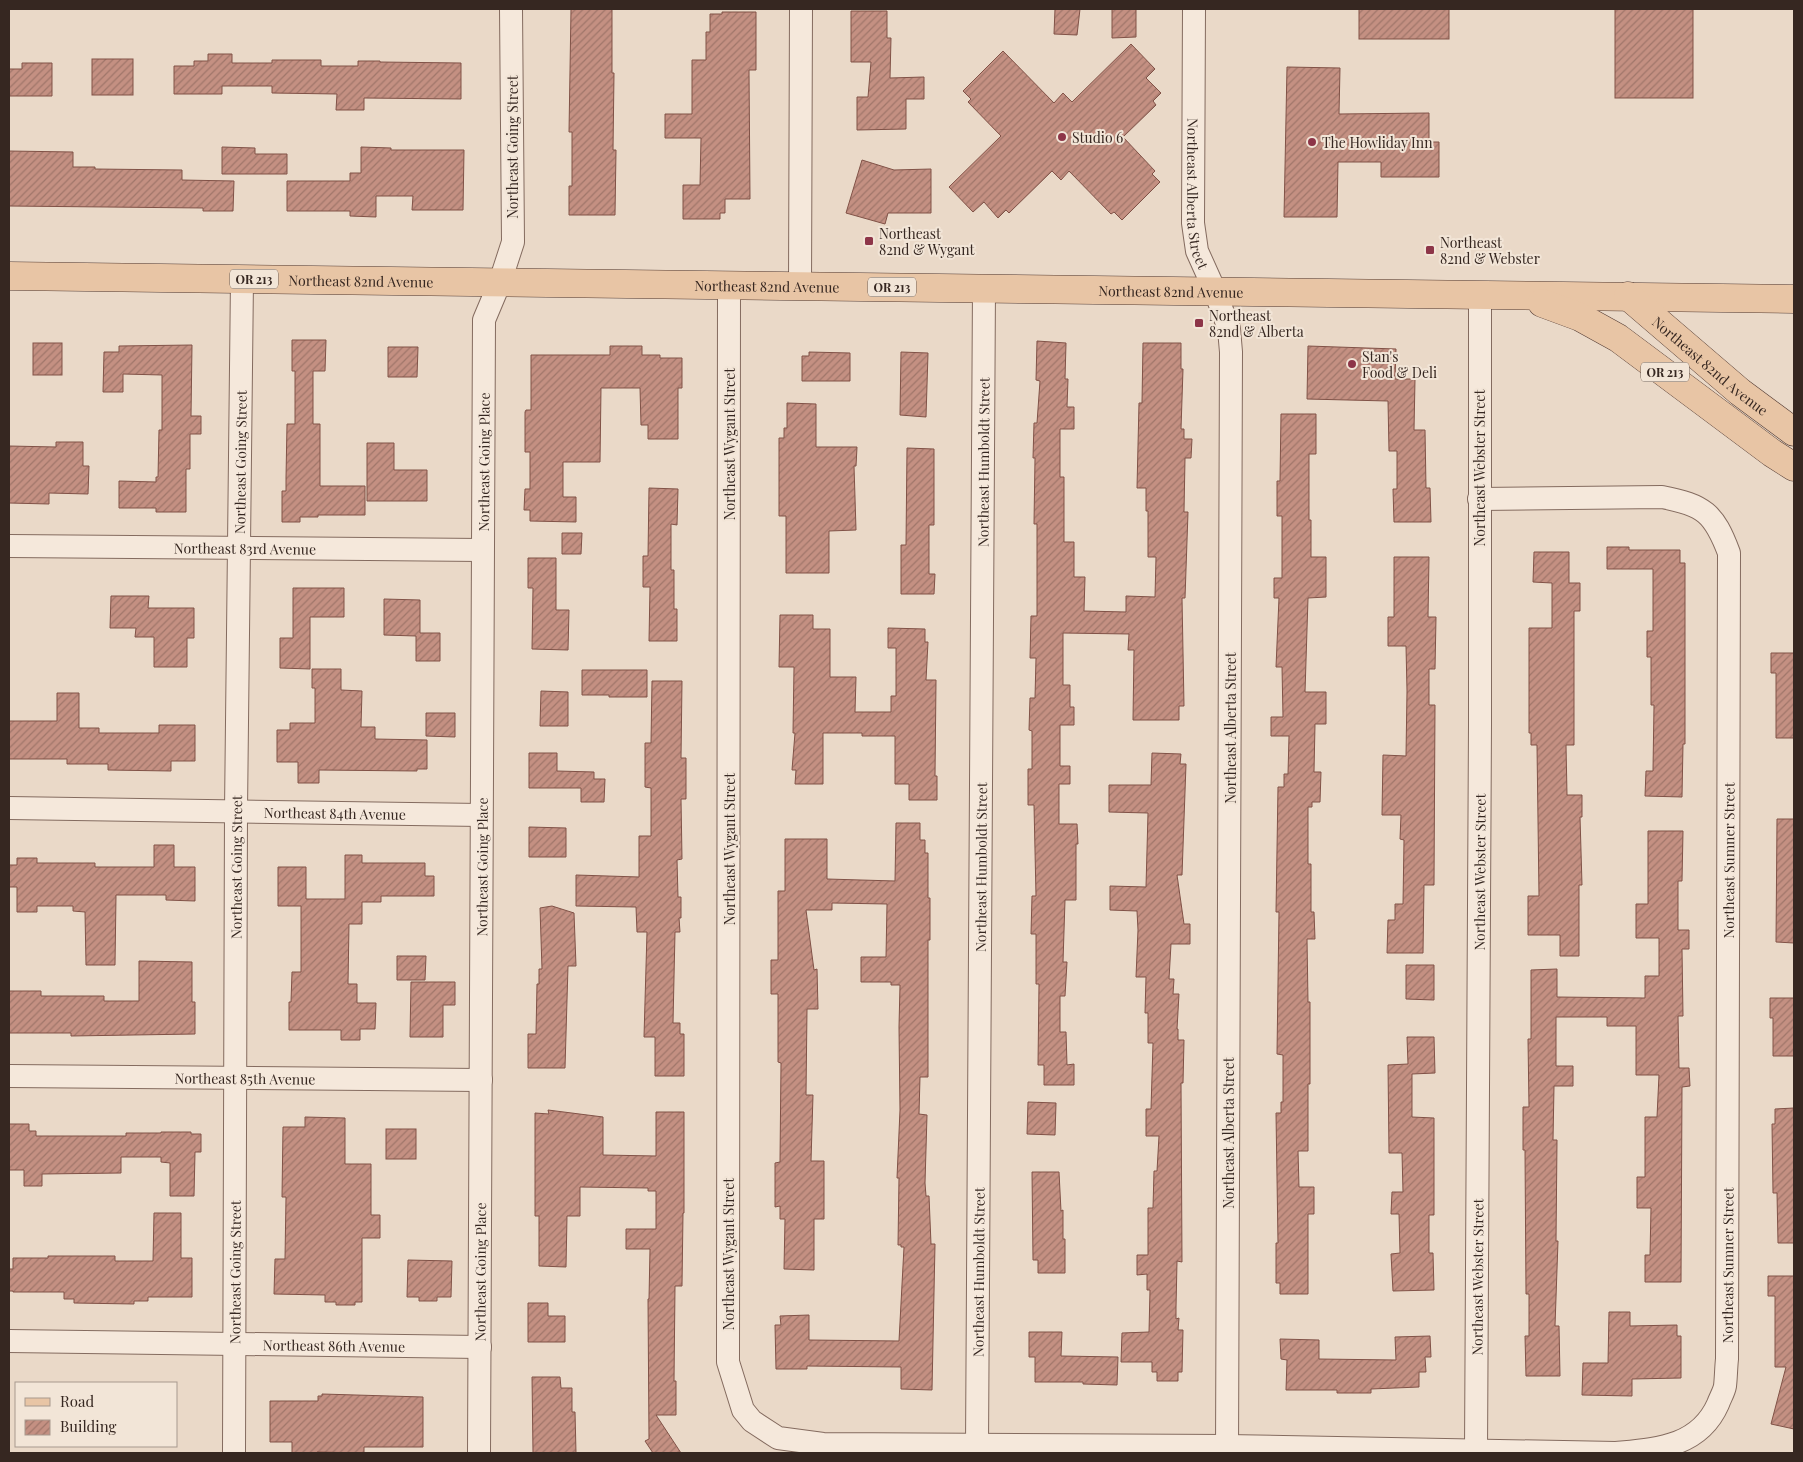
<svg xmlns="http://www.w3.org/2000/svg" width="1803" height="1462" font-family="'Playfair Display',serif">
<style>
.building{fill:url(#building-hatch);stroke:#815247}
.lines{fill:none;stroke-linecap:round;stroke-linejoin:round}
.minor-casing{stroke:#846b5f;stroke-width:24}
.primary-casing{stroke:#533b33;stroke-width:29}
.minor{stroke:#f5e8db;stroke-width:22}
.primary{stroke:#e8c5a5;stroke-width:28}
.poi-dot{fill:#8d3548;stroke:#f2e5d7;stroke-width:2}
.labels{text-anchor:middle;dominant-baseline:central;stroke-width:4;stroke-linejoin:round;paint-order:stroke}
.shield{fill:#f2e5d7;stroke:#6e6058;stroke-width:1}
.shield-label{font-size:12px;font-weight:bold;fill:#362721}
.poi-label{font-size:14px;fill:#362721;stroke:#f2e5d7;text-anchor:start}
.street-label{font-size:14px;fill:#362721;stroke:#f2e5d7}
</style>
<defs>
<pattern id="building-hatch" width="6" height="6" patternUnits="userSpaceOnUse" patternTransform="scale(1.25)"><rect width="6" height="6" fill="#c49082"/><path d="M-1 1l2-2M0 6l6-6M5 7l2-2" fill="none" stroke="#a0766a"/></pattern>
</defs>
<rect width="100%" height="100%" fill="#ead9c8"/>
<g class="building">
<path d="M571,9H612V73H614L613,150H616L615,215H569V186H572V132H569Z"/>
<path d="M1055,9H1080L1077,35L1054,34Z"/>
<path d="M1112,9H1136V37L1112,38Z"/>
<rect x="1359" y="9" width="90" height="30"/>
<rect x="1615" y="9" width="78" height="89"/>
<path d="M851,11H887V38H891L890,78L924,77V99H906V129L857,130V97H868L871,62H851Z"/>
<path d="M722,12H756V70H749L750,199H725V213H720V219H683V185H700L701,138H665V114H692V60H706V32H710V14H722Z"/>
<path d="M1131,44L1155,69L1146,78L1161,93L1153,101L1156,105L1123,137L1155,171L1152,174L1160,182L1122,220L1114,212L1111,214L1069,171L1061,180L1052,171L1009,213L1006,210L998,218L984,202L973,212L949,187L1001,136L968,102L971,99L963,91L1003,51L1054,103L1063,93L1072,102Z"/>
<path d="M208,54H232V63H272V60H321V66H358V61H380V62L461,63V99L364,98V110H336L337,94L272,93V86H222V94H174V66H194V61H208Z"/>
<rect x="92" y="59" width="41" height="36"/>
<path d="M22,63H52V96H9V69H22Z"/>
<path d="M1287,67L1340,68L1339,114L1429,113V142H1439V177H1381V162H1338L1337,217H1284Z"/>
<path d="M222,147L255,148V154H287V174H222Z"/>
<path d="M361,147L391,148V150H464L463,210H412L413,196H376V217L350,216V211H287V181H350V173H361Z"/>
<path d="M9,151L73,152V167H95V169L182,170V180L234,181L233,211H203V208L9,206Z"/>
<path d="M862,160L894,170L931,169V213H888L885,224L846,213Z"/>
<path d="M292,340H326L325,371H313V424H320V486H365V515H318V517H300V522H282V491H286V478L287,424H295V371H292Z"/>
<path d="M1037,341L1066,343L1065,379H1068L1067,407H1074V429H1060V477H1064V542H1074V577H1085L1084,611L1126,612V596L1155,597L1156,557H1148V511H1146V488H1137L1139,403H1142L1143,343H1181V369H1183L1181,429H1184V439H1192L1191,458H1185L1184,512H1188L1185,598H1182L1184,706H1179V720H1133L1134,650H1128L1129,634L1063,633V685H1070V707H1074V725H1060V766H1070V784H1059V824H1077L1078,844H1076V900H1065L1063,962H1067L1065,996H1060V1032H1066L1067,1065L1074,1064V1085H1044V1065H1038L1039,984H1036V934H1031L1032,896H1036L1034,805H1028V769H1032V731L1029,730L1030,698H1035L1036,658H1030L1031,616H1037V524H1034L1035,458H1033L1034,423H1037L1040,381L1036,380Z"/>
<rect x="33" y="343" width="29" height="32"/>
<path d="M192,345L191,416H201V434H190V469H186V512H156V508H119V481L156,482V477H158L159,430H162V375L123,374V392H103L104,352H119V346Z"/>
<path d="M610,346H642V355H660V358H682V388H678V439H648V425H641L640,388H601L600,462H563V497H576V522L530,521V510H524L525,489H530V452H525V412L526,410H531V355H610Z"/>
<path d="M1308,346L1396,349L1395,379H1415L1414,430H1425L1426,488H1430L1431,522H1394L1393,489H1397V451H1389L1388,401L1307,399Z"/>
<path d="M388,347H418L417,377H388Z"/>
<path d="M809,352L850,353V381H802V356H809Z"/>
<path d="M901,352L928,353L926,417L900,415Z"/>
<path d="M787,403L816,404V447H857L856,466H854L856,530L829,531V573H786V516H779V438H784V428H787Z"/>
<path d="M1281,414H1316V454H1309V520H1311V557H1326V597L1308,598L1305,692H1326V724H1315L1314,772H1321L1320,802H1312V807H1308V864H1311V912H1314L1315,939H1307L1308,1002H1310V1084H1308V1151H1298L1299,1187H1314V1214H1308V1294H1280V1283H1276V1243H1278L1276,1113H1281V1102H1283V1055L1277,1054L1279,912H1276L1278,787H1284V774H1288L1289,736H1271V717H1283L1282,667H1276L1279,598H1274V578H1282V516H1277V481H1280Z"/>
<path d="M56,442H83V466H89L88,494L49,493V504L9,503V446L56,447Z"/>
<path d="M367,443H394V470H427V501H367Z"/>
<path d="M907,448L934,449V525H929V574H935L934,594H901V545H906Z"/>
<path d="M649,488L678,489L677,525L671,524V570H674V609H677V641H649L650,587H643V556H648Z"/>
<path d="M562,533H582L581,554H562Z"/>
<path d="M1607,547H1629V550H1680V563H1685V744H1683L1682,797L1645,796L1646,771H1653L1654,705H1651V657H1647V631H1653V569H1607Z"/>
<path d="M1534,552H1569V583H1580V611H1574V745H1566L1567,795H1582V817H1580L1582,885H1579V956H1560V935H1528V896H1539L1537,745H1531V733H1529V628H1552V583L1533,582Z"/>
<path d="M1394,557H1429L1428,617H1436L1435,669H1429V705H1435L1434,885H1424L1423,953H1387L1388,920H1395V904H1403L1404,840L1400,839L1401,815H1382L1383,755L1406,756L1407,691L1406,646H1388V617H1394Z"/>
<path d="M528,558H556V610H569L568,650L532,649L533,588H528Z"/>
<path d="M293,588H344V617H310V669L280,668V638H293Z"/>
<path d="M111,596H149L148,608H194V638H187V667H154V637H135L136,628H110Z"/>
<path d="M384,599L420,600V633H440V661H416V636L384,635Z"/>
<path d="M780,615H813V629H830V677H856L855,712H891V696H896V648H888V628L925,629V642H928L926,680H936L935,776H937V800H909V784H895V736H862V733H823V784H795L796,770H792L795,733H793L794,667H779Z"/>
<path d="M1771,653H1794V738H1776V673H1771Z"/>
<path d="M312,669H341V690L362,691L361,727H375V739L427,740V769H417V771L319,770V783H298V762H277V730H290V723H315V688H312Z"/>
<path d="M582,670H647V697H609V695H582Z"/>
<path d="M652,681H682L681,758H686V799H681L682,859L677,860L678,897H681V918H679L680,932H675L673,1023H680V1034H684V1076H655V1037H644L647,932H637L636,907L576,906V875L639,877V836H651V788L645,787V743H651Z"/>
<path d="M541,691L568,692V726H540Z"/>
<path d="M57,693H79V728H99V733H159V725H195V761H171V771L108,770V764H67V759H9V721H57Z"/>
<path d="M426,713H455V737L426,736Z"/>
<path d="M529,753H557V771L594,772V779H605L604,802H581V788H529Z"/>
<path d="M1152,753L1181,754L1180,764H1186L1182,875H1177L1184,924H1190V944H1171L1169,979H1174L1173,994H1179L1177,1029H1178V1040H1184L1183,1083H1181L1182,1262L1177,1261L1176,1308V1319L1179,1318L1178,1330H1183L1182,1372H1178V1381H1157V1372H1152V1362H1121L1122,1333L1149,1332L1150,1290H1147V1274L1137,1275V1255H1148V1208H1153L1154,1171H1157L1159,1136H1146V1109H1151L1153,1043H1148V1013H1145L1146,977H1136L1138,930L1137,911L1110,910V886L1146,887L1148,813L1109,812V785H1151Z"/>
<path d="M1777,819H1794V943L1776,942Z"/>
<path d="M896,823H920V840H925V853H928V898H930V940H928V1077H920L919,1114L927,1115L925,1183L926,1196H929L931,1244H935L932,1390L901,1389V1367L807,1366V1369H776L775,1325H781L780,1316L809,1315V1340L899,1341L904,1247H901V1245H898L899,1178H897L900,1110L899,1027L900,985H891V982H861V957H886L887,904L832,903V910H806L814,970L817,969L818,1009H807L806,1095H813L811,1161H824V1219H814V1270L784,1269L785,1219H780V1206L775,1207V1163L780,1162L781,1063L778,1062V994H771V960H778V891H785V839H827V879L895,881Z"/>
<path d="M529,827L566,828V857H529Z"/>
<path d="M1648,831H1683L1682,881H1678V930H1689V949H1682L1683,1016H1678L1679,1068H1689L1690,1086L1682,1087L1681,1282H1645V1255H1650L1651,1208H1637V1177H1645V1117H1657L1659,1075H1636V1026H1607V1017H1556V1066H1573V1086H1554L1553,1140H1557L1556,1241H1558L1555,1326H1559L1560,1376H1526L1525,1336H1529V1294H1526L1525,1150H1523V1107H1529L1528,1039H1531V970L1557,969V997L1645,998V976H1659V938H1636V904H1648Z"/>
<path d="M154,845H174V867H195V901L166,900V895H116L115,965H86L85,912L73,911V906H37V912H17V887H9V865H17V858H37V863H95V867H154Z"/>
<path d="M345,855H362V863H425V876H434V896H381V902H362V924H349L348,984H357V1003H376L375,1029H360V1040H341V1030H289V1002H291L292,972H301V906H278V867H306V899H345Z"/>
<path d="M552,906L574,913L576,966H568L565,1068H528V1034H536L537,984H539V969H542L540,908Z"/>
<path d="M397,956H426L425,980H397Z"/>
<path d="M139,961L192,962V1002H195V1034L71,1036V1033H9V991H41V996H104V1001H139Z"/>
<path d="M1406,965H1434V1000L1406,999Z"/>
<path d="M411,982H455V1005H443V1037H410Z"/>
<path d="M1770,998H1794V1056H1773V1018H1770Z"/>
<path d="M1407,1037H1434L1435,1073L1412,1074V1117L1434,1118V1215H1429V1253H1433L1434,1290L1393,1291L1391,1254L1400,1253L1399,1214H1391L1392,1192H1403L1402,1153H1389L1388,1065L1408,1064Z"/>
<path d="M1028,1102L1056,1103L1055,1135L1027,1134Z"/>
<path d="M1794,1108V1243H1778L1777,1193H1773L1772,1124H1775V1109Z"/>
<path d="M548,1110L603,1117V1155L656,1156V1112H684V1213H683L682,1286H675L674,1381H676V1415H656L681,1453H653L645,1441L649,1439L648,1299H649L650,1249H626V1229H656V1191H648V1188L580,1187V1216H567L566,1267L539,1266V1216H535V1113L549,1114Z"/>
<path d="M305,1117L345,1118V1164H371V1215H380V1238H362V1302H355V1305H336V1302H325V1295L274,1294L275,1259H285L286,1197H282L283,1127H305Z"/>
<path d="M9,1124H29V1131H36V1136H126V1133H161V1132H191V1134H201V1152H195L194,1196H170V1163L161,1162V1157H121V1173L42,1174V1186H24V1170H9Z"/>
<rect x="386" y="1129" width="30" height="30"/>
<path d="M1032,1172H1059L1061,1211L1063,1210V1239H1065V1273H1038V1260H1033Z"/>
<path d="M154,1213H181V1258H192V1297H148V1301H134V1304L74,1303V1299H64V1292H13V1291H9V1269H13V1258H48V1256H115V1261H153Z"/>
<path d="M408,1260L452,1261L451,1297H437V1301H419V1297H407Z"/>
<path d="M1768,1276H1794V1429L1771,1424L1786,1367H1775V1296H1768Z"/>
<path d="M528,1303H548V1316H565V1342H528Z"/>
<path d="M1609,1312H1630V1326L1677,1325V1336H1681V1378L1632,1379V1396L1582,1395L1583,1363H1608Z"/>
<path d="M1029,1332H1062L1061,1356L1118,1357L1117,1385L1083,1384V1382H1035V1357H1029Z"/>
<path d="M1430,1336L1431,1357H1425L1426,1372H1419V1387L1371,1389V1393H1337V1390H1286L1287,1360L1281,1359L1280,1339L1319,1340V1359L1396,1360L1395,1337Z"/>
<path d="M532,1377H560L561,1388H572V1412H575L576,1453H533Z"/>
<path d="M322,1394L423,1397V1447H364V1453L317,1452V1453H292V1442H270V1401H318V1396H322Z"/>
</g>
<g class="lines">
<g class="minor-casing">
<g id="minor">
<path id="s1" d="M1194,9L1193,223L1197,251L1215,291L1229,329L1231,352L1227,1453"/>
<path id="s2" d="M729,285L728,1362L743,1410L752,1421L778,1438L823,1444L1227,1446L1616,1453C1657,1449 1699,1447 1718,1404C1720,1398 1724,1392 1725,1386C1726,1378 1726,1368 1727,1359L1729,553C1714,513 1704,505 1662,497L1479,499"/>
<path d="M800,286L801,9"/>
<path id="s3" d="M9,546L482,550"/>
<path id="s4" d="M9,808L481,815"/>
<path id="s5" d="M9,1076L481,1080"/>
<path id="s6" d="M9,1341L480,1347"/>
<path id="s7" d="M977,1446L984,288"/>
<path id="s8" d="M1476,1451L1480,725V295"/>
<path id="s9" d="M234,1453L236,811L242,279"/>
<path id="s10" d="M479,1453L484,320L500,282L513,242L511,9"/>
</g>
</g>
<g class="primary-casing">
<g id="primary">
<path id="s11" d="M9,276L1794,299"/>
<path id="s12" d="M1628,296L1740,392L1794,432"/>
<path d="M1542,303L1580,317L1618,338L1772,453L1794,467"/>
</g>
</g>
<use href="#minor" class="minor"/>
<use href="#primary" class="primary"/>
</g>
<g class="poi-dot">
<circle cx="1062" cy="137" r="5"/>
<circle cx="1312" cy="142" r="5"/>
<rect x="864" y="236" width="10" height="10" rx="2.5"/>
<rect x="1425" y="245" width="10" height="10" rx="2.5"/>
<rect x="1194" y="318" width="10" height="10" rx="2.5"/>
<circle cx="1352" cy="364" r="5"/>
</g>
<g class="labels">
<g class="shield">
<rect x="230" y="269.5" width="48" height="19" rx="4"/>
<rect x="868" y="277.5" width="48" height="19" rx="4"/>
<rect x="1641" y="362.5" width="48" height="19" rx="4"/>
</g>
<g class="shield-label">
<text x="254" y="279">OR 213</text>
<text x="892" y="287">OR 213</text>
<text x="1665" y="372">OR 213</text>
</g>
<g class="poi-label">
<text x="1072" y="137">Studio 6</text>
<text x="1322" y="142">The Howliday Inn</text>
<text x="879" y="233">Northeast<tspan x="879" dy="16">82nd &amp; Wygant</tspan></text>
<text x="1440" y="242">Northeast<tspan x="1440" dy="16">82nd &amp; Webster</tspan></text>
<text x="1209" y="315">Northeast<tspan x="1209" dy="16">82nd &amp; Alberta</tspan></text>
<text x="1362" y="356">Stan's<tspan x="1362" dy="16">Food &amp; Deli</tspan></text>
</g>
<g class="street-label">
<text transform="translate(512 147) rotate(-90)">Northeast Going Street</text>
<text stroke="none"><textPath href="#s1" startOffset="185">Northeast Alberta Street</textPath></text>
<text stroke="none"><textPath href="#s11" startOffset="352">Northeast 82nd Avenue</textPath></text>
<text stroke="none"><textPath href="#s11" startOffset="758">Northeast 82nd Avenue</textPath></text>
<text stroke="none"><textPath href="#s11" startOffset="1162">Northeast 82nd Avenue</textPath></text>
<text stroke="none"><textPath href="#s12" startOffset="108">Northeast 82nd Avenue</textPath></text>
<text transform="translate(729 444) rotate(-90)">Northeast Wygant Street</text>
<text stroke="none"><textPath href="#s9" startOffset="991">Northeast Going Street</textPath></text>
<text stroke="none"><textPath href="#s10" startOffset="991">Northeast Going Place</textPath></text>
<text stroke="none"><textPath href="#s7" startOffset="984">Northeast Humboldt Street</textPath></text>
<text transform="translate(1479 468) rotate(-90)">Northeast Webster Street</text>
<text stroke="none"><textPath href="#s3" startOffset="236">Northeast 83rd Avenue</textPath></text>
<text transform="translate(1230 728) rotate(-90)">Northeast Alberta Street</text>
<text stroke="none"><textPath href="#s4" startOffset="326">Northeast 84th Avenue</textPath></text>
<text transform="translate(729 849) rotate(-90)">Northeast Wygant Street</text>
<text stroke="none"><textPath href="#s2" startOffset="2676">Northeast Sumner Street</textPath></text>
<text stroke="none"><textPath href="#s9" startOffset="586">Northeast Going Street</textPath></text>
<text stroke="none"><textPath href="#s10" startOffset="586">Northeast Going Place</textPath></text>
<text stroke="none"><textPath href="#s7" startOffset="579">Northeast Humboldt Street</textPath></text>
<text stroke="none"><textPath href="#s8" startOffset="579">Northeast Webster Street</textPath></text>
<text stroke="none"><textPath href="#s5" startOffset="236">Northeast 85th Avenue</textPath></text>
<text transform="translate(1228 1133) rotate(-90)">Northeast Alberta Street</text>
<text transform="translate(728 1254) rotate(-90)">Northeast Wygant Street</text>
<text stroke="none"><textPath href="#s2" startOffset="2271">Northeast Sumner Street</textPath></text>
<text stroke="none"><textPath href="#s9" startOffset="181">Northeast Going Street</textPath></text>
<text stroke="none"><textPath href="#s10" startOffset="181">Northeast Going Place</textPath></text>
<text stroke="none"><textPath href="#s7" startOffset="174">Northeast Humboldt Street</textPath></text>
<text stroke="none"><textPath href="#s8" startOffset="174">Northeast Webster Street</textPath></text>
<text stroke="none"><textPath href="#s6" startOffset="325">Northeast 86th Avenue</textPath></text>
</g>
</g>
<rect width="1803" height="1462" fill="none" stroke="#362721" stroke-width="20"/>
<rect x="15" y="1382" width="162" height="65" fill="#f2e5d7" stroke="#a7998e"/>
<rect x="25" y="1398" width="25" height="8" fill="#e8c5a5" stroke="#a7998e"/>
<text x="60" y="1407" font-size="15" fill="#362721">Road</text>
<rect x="25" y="1420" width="25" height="15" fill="url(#building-hatch)" stroke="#a7998e"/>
<text x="60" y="1432" font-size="15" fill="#362721">Building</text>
</svg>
